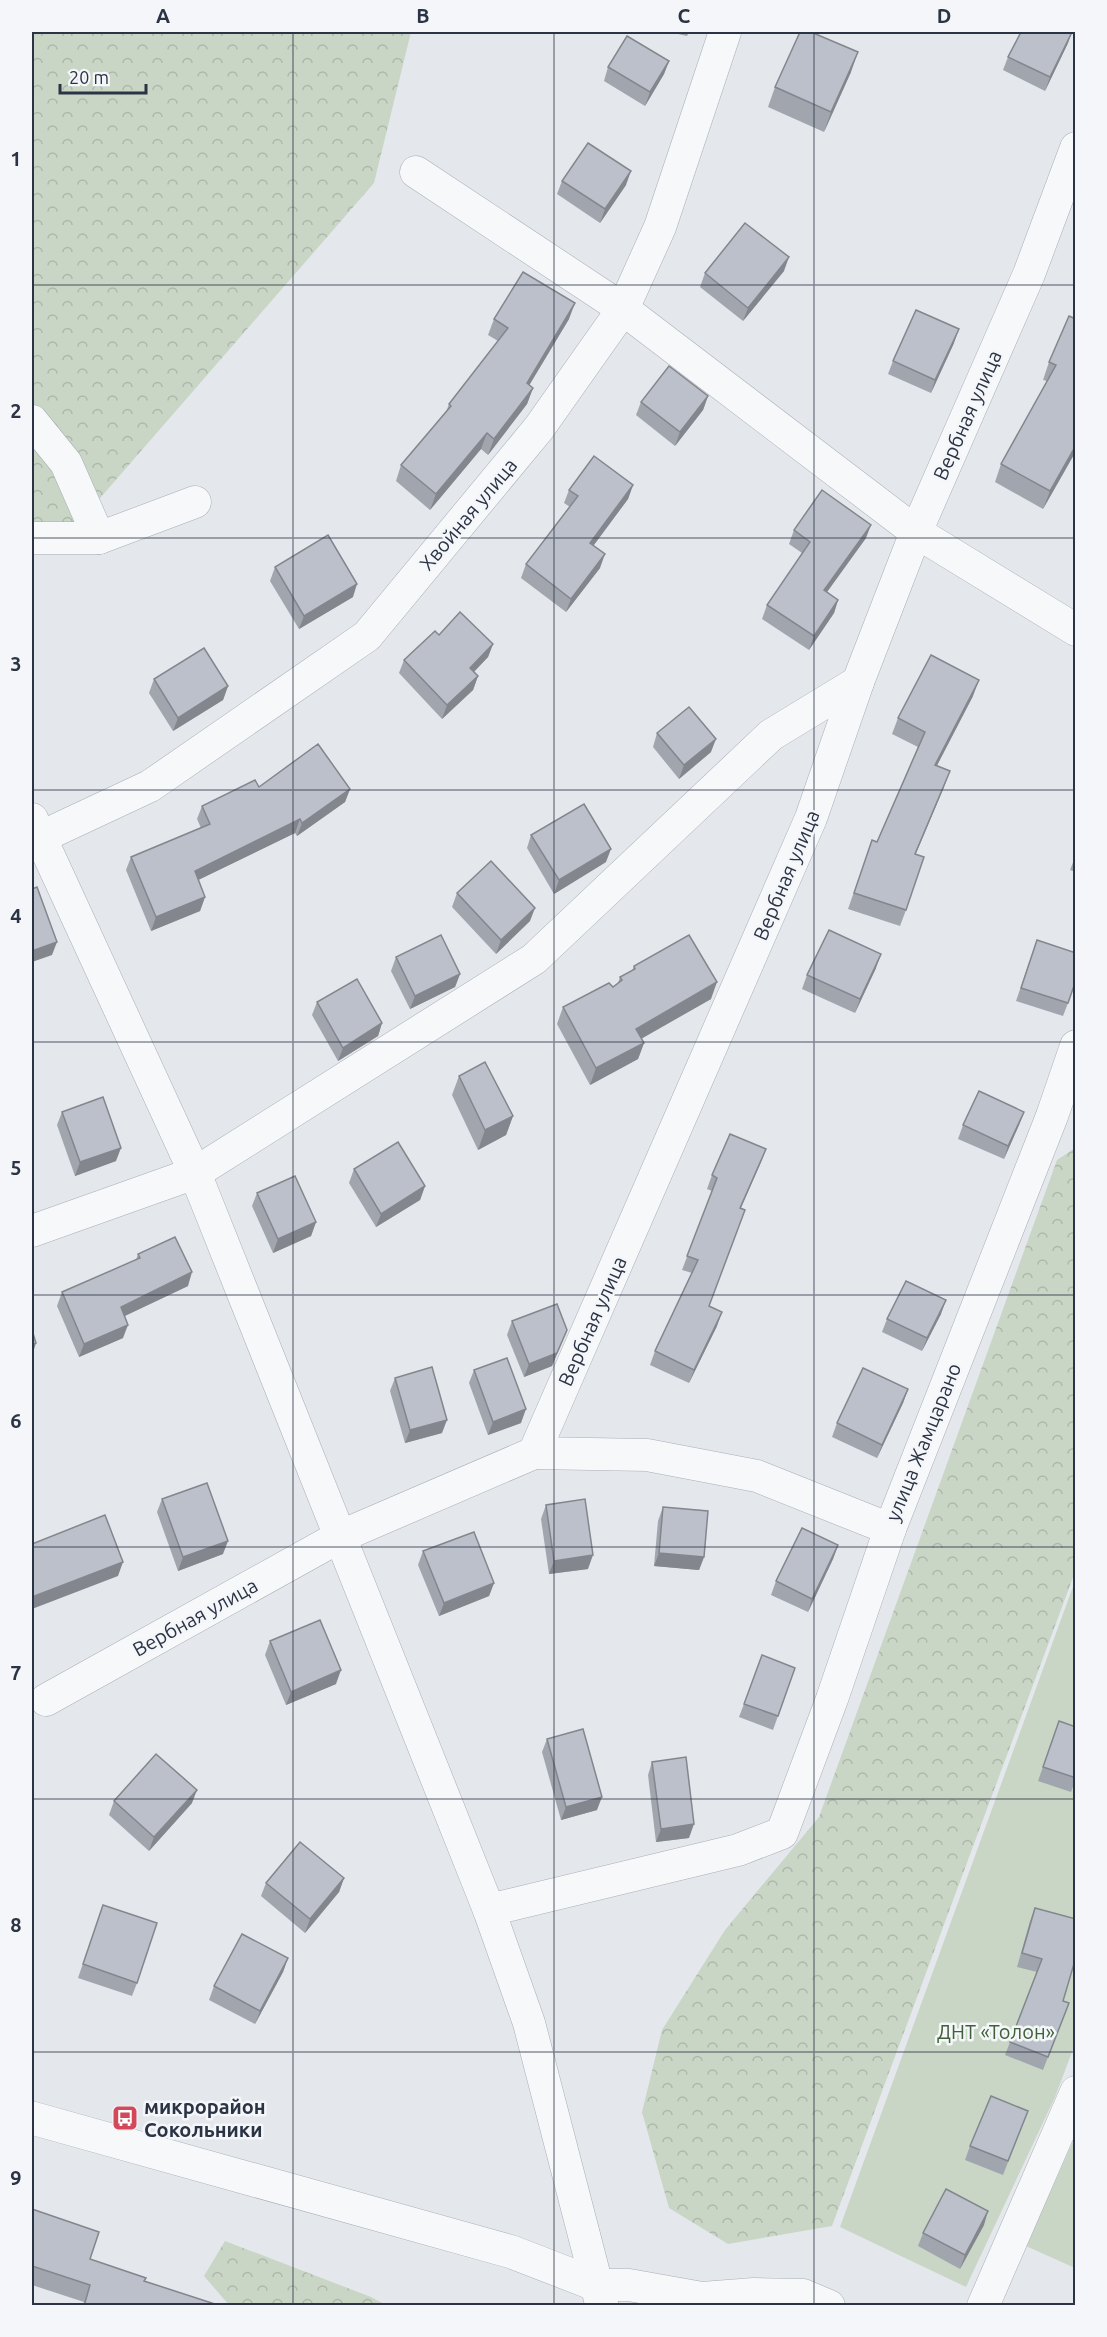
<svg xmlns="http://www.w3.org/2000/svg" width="1107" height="2337" font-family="Ubuntu,sans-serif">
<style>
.forest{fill:url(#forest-crowns)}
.garden{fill:#c9d6c5}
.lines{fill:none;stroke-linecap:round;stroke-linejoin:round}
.minor-casing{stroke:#a9aeb7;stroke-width:33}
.tertiary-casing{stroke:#a9aeb7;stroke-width:34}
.minor{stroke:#f7f8fa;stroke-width:32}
.tertiary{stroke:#f7f8fa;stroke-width:33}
.wall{fill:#a1a5ae}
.shaded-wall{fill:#83868d}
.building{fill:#bbc0ca;stroke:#83868d;stroke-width:1.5}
.grid{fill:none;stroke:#2b3445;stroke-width:1.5;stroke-opacity:0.55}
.labels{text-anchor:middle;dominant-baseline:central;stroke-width:5;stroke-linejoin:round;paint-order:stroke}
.street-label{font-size:20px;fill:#2b3445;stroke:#f4f6f9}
.park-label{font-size:20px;fill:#3f6138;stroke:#f4f6f9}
.poi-label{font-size:20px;font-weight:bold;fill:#2b3445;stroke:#f4f6f9;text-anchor:start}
.neatline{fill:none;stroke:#2b3445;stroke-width:2}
.grid-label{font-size:20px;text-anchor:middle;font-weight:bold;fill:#2b3445}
</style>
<defs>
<pattern id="forest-crowns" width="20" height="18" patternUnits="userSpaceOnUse" patternTransform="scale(1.5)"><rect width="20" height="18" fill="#c9d6c5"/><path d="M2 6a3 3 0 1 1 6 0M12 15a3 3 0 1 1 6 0" fill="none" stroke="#adb8ab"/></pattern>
</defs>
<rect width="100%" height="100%" fill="#e4e7ec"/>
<g class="forest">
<path d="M32,32H411L374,183L81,520L32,545Z"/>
<path d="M1075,1148V1572L832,2226L728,2244L669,2208L642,2112L662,2030L725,1930L819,1817L1057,1160Z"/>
<path d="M225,2241L371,2297L386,2305H229L204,2276Z"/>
</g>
<g class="garden">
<path d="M1075,1581V2044L1055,2097L966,2287L840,2227Z"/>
<path d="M1075,2137V2268L1026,2246Z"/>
</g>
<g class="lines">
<g class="minor-casing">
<g id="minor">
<path d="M416,172L623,309L916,532L1076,630"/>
<path d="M32,421L66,463L99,538"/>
<path d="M32,538H99L195,502"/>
<path d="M32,819L195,1173L489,1910L529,2023L597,2285"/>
<path d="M32,839L41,837L150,786L367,636L539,428L623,309L660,227L725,32"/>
<path d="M32,1231L195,1173L534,959L771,735L858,682L916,532L1029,274L1076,148"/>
<path d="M534,1453L647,1455L757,1476L890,1529L1052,1116L1076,1046"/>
<path d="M46,1700L339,1537L534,1453L811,818L858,682"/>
<path d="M489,1910L738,1850L782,1833L832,1699L890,1529"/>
<path d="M597,2285H629L702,2298L754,2294L803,2295L829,2306"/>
<path d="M983,2306L1076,2092"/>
</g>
</g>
<g class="tertiary-casing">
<path id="tertiary" d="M32,2118L512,2252L597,2285L602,2306"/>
</g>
<use href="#minor" class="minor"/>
<use href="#tertiary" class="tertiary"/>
</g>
<g class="wall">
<path d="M669,32H689L687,36Z"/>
<path d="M1068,43L1045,91L1003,70L1008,57Z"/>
<path d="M669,61L664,74L645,106L604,81L608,67Z"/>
<path d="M851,72L824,132L768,107L775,87Z"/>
<path d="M562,181L626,185L600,223L557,194Z"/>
<path d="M784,271L743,321L700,287L705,273Z"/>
<path d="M494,319H569L529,385L533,388L527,404L488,455L481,449L430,510L396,481L401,465L446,412L449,404L498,341L488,335Z"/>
<path d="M1076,319V451L1043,509L995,482L1001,464L1047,381L1043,380L1049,362Z"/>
<path d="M954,343L931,393L888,374L893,361Z"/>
<path d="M708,396L703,410L675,446L636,415L641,402Z"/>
<path d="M633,485L628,499L593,546L600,568L566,612L521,578L526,564L570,507L564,503L569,490Z"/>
<path d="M794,530L866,538L827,592L838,600L834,613L809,650L762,619L767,605L802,553L789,544Z"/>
<path d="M275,567L353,597L299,629L270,581Z"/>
<path d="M439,635L493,644L488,657L474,672L478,676L473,690L442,719L399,673L404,660Z"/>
<path d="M154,679L228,686L223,700L173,731L149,693Z"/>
<path d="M973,696L937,765L944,787L915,854L906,910L900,926L848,909L872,840L877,842L918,747L892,734L898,718Z"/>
<path d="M657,733L711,752L679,779L653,747Z"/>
<path d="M259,787L350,789L345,802L297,836L295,833L198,880L205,897L200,911L151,931L126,870L131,857L201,828L197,819L202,806Z"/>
<path d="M531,835L606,862L554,894L527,848Z"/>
<path d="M1076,855V872L1070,870Z"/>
<path d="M457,893L530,921L496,954L452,907Z"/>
<path d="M1037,940L1068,1003L1063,1016L1016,1001Z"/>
<path d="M396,957L460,974L455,987L410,1009L391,971Z"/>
<path d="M634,966L711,999L641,1039L644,1043L638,1059L590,1085L557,1024L563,1007L613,987L618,983L620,977L632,971Z"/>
<path d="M876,968L855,1013L802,989L807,975Z"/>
<path d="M317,1002L382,1023L378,1036L338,1061L312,1015Z"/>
<path d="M459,1076L513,1116L506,1135L478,1150L452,1095Z"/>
<path d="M62,1112L116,1161L75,1176L57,1125Z"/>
<path d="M1024,1112L1019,1125L1004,1159L958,1139L963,1125Z"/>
<path d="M761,1162L741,1208L709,1306L717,1326L689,1383L650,1365L655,1351L692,1273L682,1270L712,1191L707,1189L712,1175Z"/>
<path d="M354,1169L425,1186L420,1200L376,1227L349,1183Z"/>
<path d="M257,1193L316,1222L311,1236L273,1253L252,1206Z"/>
<path d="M138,1254L188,1286L125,1316L123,1338L79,1357L57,1306L62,1292L136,1260Z"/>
<path d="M941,1314L922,1351L882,1332L887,1319Z"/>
<path d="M512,1321L567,1330L552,1366L524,1377L507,1335Z"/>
<path d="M474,1370L521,1423L488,1435L469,1383Z"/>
<path d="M395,1378L442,1433L405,1443L390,1391Z"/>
<path d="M908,1389L903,1403L877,1458L832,1437L837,1423Z"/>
<path d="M162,1499L223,1554L178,1571L157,1512Z"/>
<path d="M546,1505L588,1569L549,1574L541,1519Z"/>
<path d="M663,1507L704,1557L699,1570L654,1566L658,1521Z"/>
<path d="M838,1545L833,1559L808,1612L771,1595L776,1581Z"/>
<path d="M423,1551L494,1583L489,1596L439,1616L418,1565Z"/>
<path d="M270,1641L336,1684L286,1705L265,1655Z"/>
<path d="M795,1668L773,1730L739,1717L744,1704Z"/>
<path d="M1059,1721L1076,1727V1779L1071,1792L1038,1781Z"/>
<path d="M547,1739L597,1810L561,1820L542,1752Z"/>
<path d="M652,1762L689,1838L656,1842L648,1775Z"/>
<path d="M114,1801L192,1803L149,1851L109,1815Z"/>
<path d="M344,1878L339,1892L305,1933L261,1896L266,1883Z"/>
<path d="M103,1905L137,1983L132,1996L78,1978Z"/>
<path d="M1035,1908L1063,2001L1069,2003L1043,2070L1005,2055L1037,1972L1017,1967L1030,1921Z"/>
<path d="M288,1958L283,1972L255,2024L209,2000L214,1986Z"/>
<path d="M1028,2111L1003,2175L965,2160L970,2146Z"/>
<path d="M32,2209L90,2259L144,2281L221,2306H83L84,2302L32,2285Z"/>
<path d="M984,2225L960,2269L918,2246L923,2233Z"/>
</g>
<g class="shaded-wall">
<path d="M1072,32L1068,43L1045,91L1050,77Z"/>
<path d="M858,52L851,72L824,132L831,112Z"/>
<path d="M669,61L664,74L645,106L650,92Z"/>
<path d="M631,171L626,185L600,223L605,209Z"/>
<path d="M789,257L784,271L743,321L748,308Z"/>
<path d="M575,303L569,319L521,399L527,383Z"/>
<path d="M959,329L954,343L931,393L935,380Z"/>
<path d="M533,388L527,404L488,455L494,439Z"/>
<path d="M708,396L703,410L675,446L680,432Z"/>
<path d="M487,433L481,449L430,510L436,494Z"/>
<path d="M1076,445V451L1043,509L1050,491Z"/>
<path d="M633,485L628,499L585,557L590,543Z"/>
<path d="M871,525L866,538L819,603L824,590Z"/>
<path d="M605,554L600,568L566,612L571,599Z"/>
<path d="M357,584L353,597L299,629L304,616Z"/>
<path d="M838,600L834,613L809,650L814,636Z"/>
<path d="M493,644L488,657L465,681L470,668Z"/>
<path d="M478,676L473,690L442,719L447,705Z"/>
<path d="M979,680L973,696L929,781L935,765Z"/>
<path d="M228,686L223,700L173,731L178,718Z"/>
<path d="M716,739L711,752L679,779L684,765Z"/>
<path d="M950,771L944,787L909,870L915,854Z"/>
<path d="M350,789L345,802L297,836L302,823Z"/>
<path d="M300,819L295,833L190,884L195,871Z"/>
<path d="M611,849L606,862L554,894L559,880Z"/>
<path d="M205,897L200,911L151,931L156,917Z"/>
<path d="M535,908L530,921L496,954L501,940Z"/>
<path d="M57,942L52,955L32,962V951Z"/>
<path d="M881,954L876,968L855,1013L860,999Z"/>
<path d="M460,974L455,987L410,1009L415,996Z"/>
<path d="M717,982L711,999L630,1045L636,1029Z"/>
<path d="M382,1023L378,1036L338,1061L343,1048Z"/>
<path d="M644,1043L638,1059L590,1085L596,1068Z"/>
<path d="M1024,1112L1019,1125L1004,1159L1008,1146Z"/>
<path d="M513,1116L506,1135L478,1150L485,1130Z"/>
<path d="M121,1148L116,1161L75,1176L80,1162Z"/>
<path d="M766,1149L761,1162L735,1221L740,1208Z"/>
<path d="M425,1186L420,1200L376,1227L381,1214Z"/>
<path d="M316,1222L311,1236L273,1253L278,1239Z"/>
<path d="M192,1272L188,1286L116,1320L121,1307Z"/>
<path d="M946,1300L941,1314L922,1351L927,1338Z"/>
<path d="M722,1312L717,1326L689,1383L694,1370Z"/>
<path d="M128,1325L123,1338L79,1357L84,1344Z"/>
<path d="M567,1330L552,1366L524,1377L529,1364Z"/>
<path d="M36,1343L32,1356V1345Z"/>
<path d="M908,1389L903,1403L877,1458L882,1445Z"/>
<path d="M526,1409L521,1423L488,1435L493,1422Z"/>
<path d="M447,1420L442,1433L405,1443L410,1430Z"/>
<path d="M228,1541L223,1554L178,1571L183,1557Z"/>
<path d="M838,1545L833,1559L808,1612L812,1599Z"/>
<path d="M659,1553L704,1557L699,1570L654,1566Z"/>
<path d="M593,1555L588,1569L549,1574L554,1561Z"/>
<path d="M123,1562L118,1576L32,1609V1597Z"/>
<path d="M494,1583L489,1596L439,1616L444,1603Z"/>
<path d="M341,1670L336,1684L286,1705L291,1692Z"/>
<path d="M197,1790L192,1803L149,1851L154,1837Z"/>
<path d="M602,1797L597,1810L561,1820L566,1807Z"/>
<path d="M694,1824L689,1838L656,1842L661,1829Z"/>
<path d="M344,1878L339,1892L305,1933L310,1919Z"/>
<path d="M288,1958L283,1972L255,2024L260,2011Z"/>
<path d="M988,2211L984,2225L960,2269L965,2255Z"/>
</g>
<g class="building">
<path d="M800,32H811L858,52L831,112L775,87Z"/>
<path d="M1021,32H1072L1050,77L1008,57Z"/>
<path d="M627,36L669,61L650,92L608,67Z"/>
<path d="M588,143L631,171L605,209L562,181Z"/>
<path d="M745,223L789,257L748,308L705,273Z"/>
<path d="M523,272L575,303L527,383L533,388L494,439L487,433L436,494L401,465L451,406L449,404L508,328L494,319Z"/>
<path d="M916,310L959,329L935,380L893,361Z"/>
<path d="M1069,316L1076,319V412L1074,414L1076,415V445L1050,491L1001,464L1056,365L1049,362Z"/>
<path d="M669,366L708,396L680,432L641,402Z"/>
<path d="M594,456L633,485L590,543L605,554L571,599L526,564L578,496L569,490Z"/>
<path d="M822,490L871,525L824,590L838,600L814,636L767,605L810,542L794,530Z"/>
<path d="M328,535L357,584L304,616L275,567Z"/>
<path d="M460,612L493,644L470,668L478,676L447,705L404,660L435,631L439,635Z"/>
<path d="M204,648L228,686L178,718L154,679Z"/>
<path d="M931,655L979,680L935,765L950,771L915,854L924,857L906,910L854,893L872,840L877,842L925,732L898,718Z"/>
<path d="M689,707L716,739L684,765L657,733Z"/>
<path d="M318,744L350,789L302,823L300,819L195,871L205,897L156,917L131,857L210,824L202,806L255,780L259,787Z"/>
<path d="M584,804L611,849L559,880L531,835Z"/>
<path d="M491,861L535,908L501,940L457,893Z"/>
<path d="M37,887L57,942L32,951V889Z"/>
<path d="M829,930L881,954L860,999L807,975Z"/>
<path d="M441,935L460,974L415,996L396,957Z"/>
<path d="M689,935L717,982L636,1029L644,1043L596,1068L563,1007L609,983L613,987L622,980L620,977L635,969L634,966Z"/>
<path d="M1037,940L1076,953V980L1068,1003L1021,988Z"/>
<path d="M357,979L382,1023L343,1048L317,1002Z"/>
<path d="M485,1062L513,1116L485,1130L459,1076Z"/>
<path d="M979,1091L1024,1112L1008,1146L963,1125Z"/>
<path d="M103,1097L121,1148L80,1162L62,1112Z"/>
<path d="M730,1134L766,1149L740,1208L745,1210L709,1306L722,1312L694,1370L655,1351L698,1260L687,1256L717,1178L712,1175Z"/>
<path d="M398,1142L425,1186L381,1214L354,1169Z"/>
<path d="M295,1176L316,1222L278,1239L257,1193Z"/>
<path d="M175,1237L192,1272L121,1307L128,1325L84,1344L62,1292L140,1258L138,1254Z"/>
<path d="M906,1281L946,1300L927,1338L887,1319Z"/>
<path d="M557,1304L567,1330L557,1353L529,1364L512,1321Z"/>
<path d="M32,1330L36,1343L32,1345Z"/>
<path d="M507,1358L526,1409L493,1422L474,1370Z"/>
<path d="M432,1367L447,1420L410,1430L395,1378Z"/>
<path d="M863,1368L908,1389L882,1445L837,1423Z"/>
<path d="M207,1483L228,1541L183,1557L162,1499Z"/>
<path d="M585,1499L593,1555L554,1561L546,1505Z"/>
<path d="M663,1507L708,1511L704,1557L659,1553Z"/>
<path d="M105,1515L123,1562L32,1597V1544Z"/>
<path d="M802,1528L838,1545L812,1599L776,1581Z"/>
<path d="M474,1532L494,1583L444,1603L423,1551Z"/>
<path d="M320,1620L341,1670L291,1692L270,1641Z"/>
<path d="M762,1655L795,1668L778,1716L744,1704Z"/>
<path d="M1059,1721L1076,1727V1778L1043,1767Z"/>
<path d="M583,1729L602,1797L566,1807L547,1739Z"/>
<path d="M156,1754L197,1790L154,1837L114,1801Z"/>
<path d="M686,1757L694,1824L661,1829L652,1762Z"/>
<path d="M300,1842L344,1878L310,1919L266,1883Z"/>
<path d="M103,1905L157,1923L137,1983L83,1964Z"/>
<path d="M1035,1908L1076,1919V1957L1063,2001L1069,2003L1048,2057L1010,2042L1042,1959L1022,1953Z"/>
<path d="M242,1934L288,1958L260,2011L214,1986Z"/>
<path d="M991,2096L1028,2111L1008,2161L970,2146Z"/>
<path d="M946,2189L988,2211L965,2255L923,2233Z"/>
<path d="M32,2209L99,2232L90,2259L146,2278L144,2281L221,2306H84L90,2285L32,2266Z"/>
</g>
<path class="grid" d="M293,32V2306M554,32V2306M814,32V2306M32,285H1076M32,538H1076M32,790H1076M32,1042H1076M32,1295H1076M32,1547H1076M32,1799H1076M32,2052H1076"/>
<defs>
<g id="bus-square" transform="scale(1.35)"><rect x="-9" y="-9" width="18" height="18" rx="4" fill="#d1495b" stroke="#f4f6f9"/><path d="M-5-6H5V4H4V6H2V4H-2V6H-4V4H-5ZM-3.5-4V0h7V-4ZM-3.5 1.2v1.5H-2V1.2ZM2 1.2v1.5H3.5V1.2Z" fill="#fff"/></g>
</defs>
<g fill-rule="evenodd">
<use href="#bus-square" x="125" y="2118"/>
</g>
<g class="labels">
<g class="street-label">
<text transform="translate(967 415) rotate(-66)">Вербная улица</text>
<text transform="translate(468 514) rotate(-50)">Хвойная улица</text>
<text transform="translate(786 875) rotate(-67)">Вербная улица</text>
<text transform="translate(592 1321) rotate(-66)">Вербная улица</text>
<text transform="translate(923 1442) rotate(-68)">улица Жамцарано</text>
<text transform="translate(195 1617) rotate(-29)">Вербная улица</text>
</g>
<g class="park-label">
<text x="996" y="2031">ДНТ «Толон»</text>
</g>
<g class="poi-label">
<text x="144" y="2106">микрорайон<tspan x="144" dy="23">Сокольники</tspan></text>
</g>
</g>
<rect width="1107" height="2337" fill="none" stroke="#f4f6f9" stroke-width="66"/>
<path d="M60 84v9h86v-9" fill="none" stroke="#2b3445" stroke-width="3"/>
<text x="69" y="84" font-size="18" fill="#2b3445" stroke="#f4f6f9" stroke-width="4.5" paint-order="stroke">20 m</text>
<rect x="33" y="33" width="1041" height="2271" class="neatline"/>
<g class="grid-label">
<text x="163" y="23">A</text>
<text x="423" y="23">B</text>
<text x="684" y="23">C</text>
<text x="944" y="23">D</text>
<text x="16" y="166">1</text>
<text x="16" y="418">2</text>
<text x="16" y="671">3</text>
<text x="16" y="923">4</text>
<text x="16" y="1175">5</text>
<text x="16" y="1428">6</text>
<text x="16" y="1680">7</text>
<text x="16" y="1932">8</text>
<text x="16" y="2185">9</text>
</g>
</svg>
